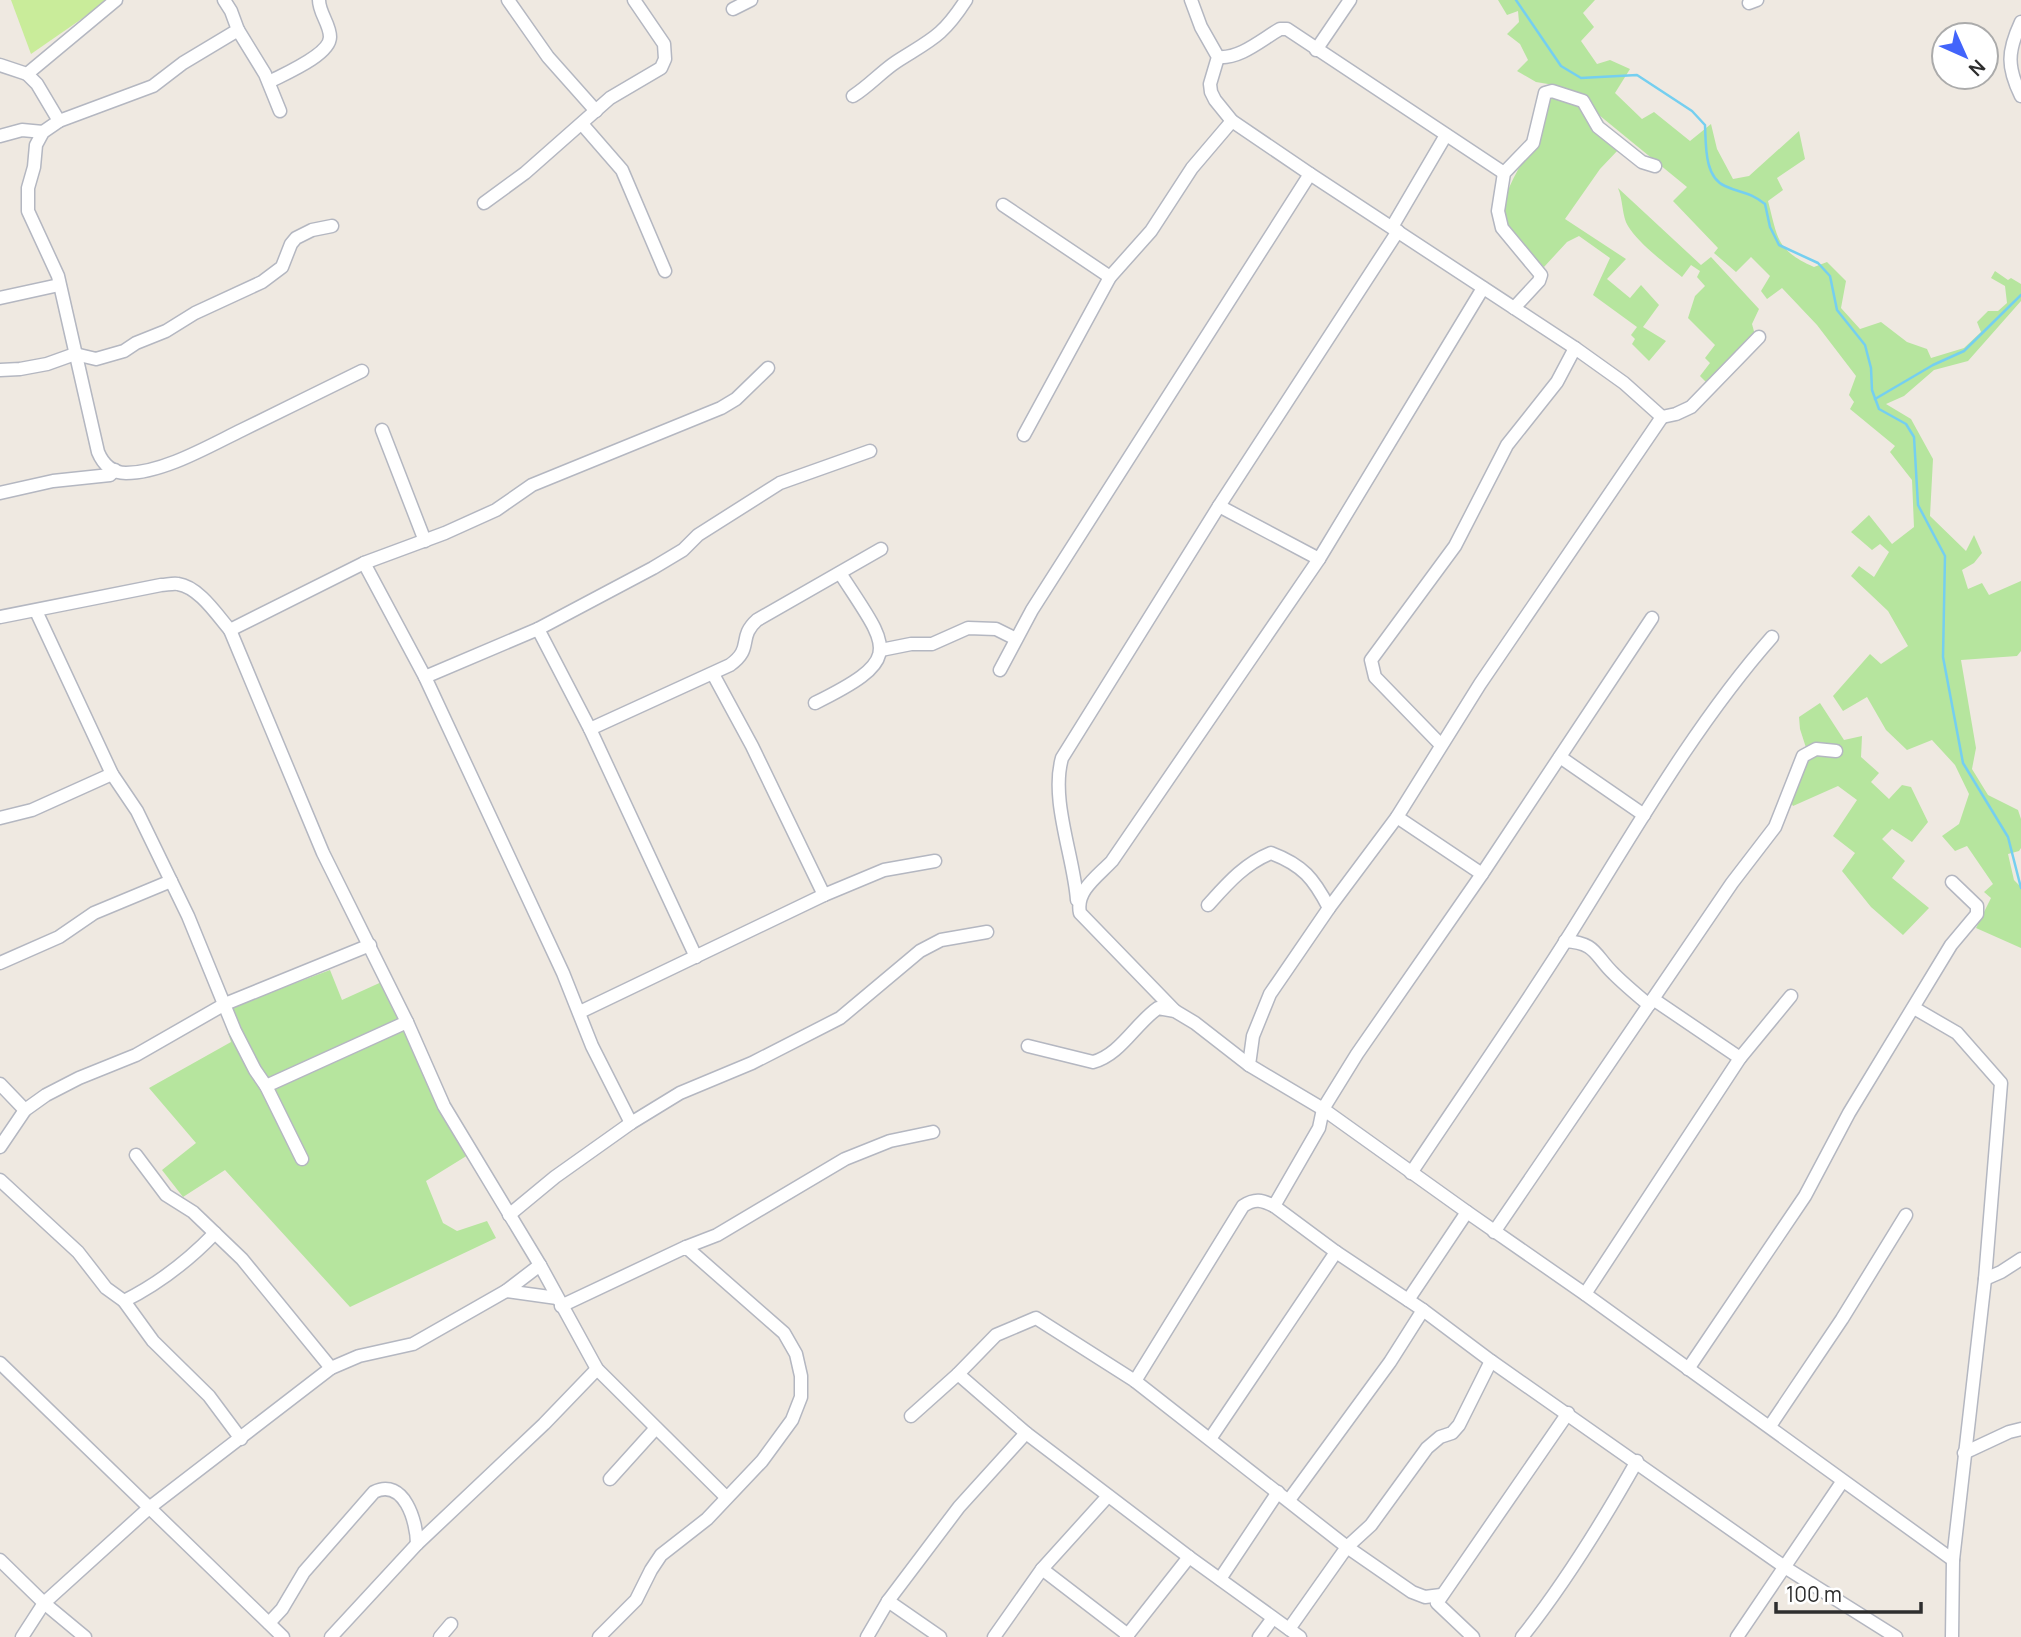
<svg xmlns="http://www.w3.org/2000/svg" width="2021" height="1637" font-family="Manrope,sans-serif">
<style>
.green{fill:#b6e59e}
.pitch{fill:#c9ec9a}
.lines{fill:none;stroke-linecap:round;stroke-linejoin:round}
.stream{stroke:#75cff0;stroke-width:2.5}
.minor-casing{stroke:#b4b7c1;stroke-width:15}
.minor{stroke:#fff;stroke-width:12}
</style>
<rect width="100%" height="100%" fill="#efe9e1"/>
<g class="green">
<path d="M1498,0H1595L1583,13L1594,27L1581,41L1597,64L1610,60L1630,69L1615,93L1642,119L1654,112L1690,141L1711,124L1717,149L1733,179L1749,176L1799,131L1805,159L1777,178L1783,190L1768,201C1778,239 1776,250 1814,267L1827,262L1846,281L1841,308L1860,329L1881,322L1907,342L1927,349L1931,358L1964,348L1981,332L1977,322L1988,311H1998L2007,303L2005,286L1991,278L1995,271L2008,280L2011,278L2021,284V301L1968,361L1934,370L1904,396L1886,404L1911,419L1933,459L1930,516L1966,551L1974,535L1982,553L1974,563L1962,570L1968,589L1982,583L1989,595L2021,581V651L2017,656L1961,660L1976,748L1972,769L1988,795L2018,810L2021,819V848L2019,851L2008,854L2014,880L2021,887V948L1976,928L1991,898L1984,892L1993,884L1967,846L1955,851L1942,836L1959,824L1969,794L1955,765L1932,740L1907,750L1886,730L1867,697L1843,711L1833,696L1870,654L1881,664L1908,646L1888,611L1851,576L1859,566L1874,577L1889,552L1880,544L1872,550L1851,532L1869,515L1892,544L1914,527L1912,480L1890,452L1895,446L1850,409L1854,402L1849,395L1856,376L1817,325L1782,288L1767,299L1761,291L1770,276L1751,257L1736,272L1714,253L1718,248L1673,201L1687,187L1599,115L1586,97L1554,85L1536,82L1517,71L1528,60L1520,44L1507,34L1519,22L1518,11L1507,15Z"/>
<path d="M1553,95L1583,106L1619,149L1600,169L1565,219L1626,259L1607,279L1630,298L1641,285L1659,305L1643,327L1666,341L1649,361L1632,344L1635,339L1631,335L1637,327L1593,295L1610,258L1579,236L1567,242L1544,267C1530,254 1512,240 1505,222C1495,199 1528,155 1539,134C1548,119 1539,110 1553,95Z"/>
<path d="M1618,188L1701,265L1711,257L1759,309L1752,324L1755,335L1709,385L1700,376L1710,363L1705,358L1715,345L1688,318L1695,296L1705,286L1697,277L1700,271L1691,265L1682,277C1666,264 1638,243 1628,226C1622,217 1623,199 1618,188Z"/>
<path d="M1820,703L1844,740L1862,736L1861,757L1879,773L1871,782L1889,799L1902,785L1911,787L1928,822L1912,842L1892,829L1882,839L1905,861L1892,878L1929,908L1903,935L1871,907L1842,871L1855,853L1833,836L1857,800L1838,786L1793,806L1790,801L1809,757L1800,729L1799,717Z"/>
<path d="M330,970L342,1000L386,980L468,1155L426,1181L443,1223L457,1231L487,1221L496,1238L350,1307L225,1170L183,1197L162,1170L196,1143L149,1088L231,1042L221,1011Z"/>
</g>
<path class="pitch" d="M11,0H109L31,54Z"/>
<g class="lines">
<g class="stream">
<path d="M1516,0L1561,66L1581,78L1637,75L1692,111L1705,125C1706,144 1704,177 1725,186C1742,194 1748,191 1765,204L1770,227L1779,245L1818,263L1830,276L1837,310L1865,345L1871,368L1872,390L1879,409L1906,424L1914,437L1918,505L1945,556L1943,657L1963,763L2008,837L2021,888"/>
<path d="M1875,399L1933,365L1964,351L2021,295"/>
</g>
<g class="minor-casing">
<g id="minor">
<path d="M508,0L548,57L596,111"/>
<path d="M1191,0L1201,27L1218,57L1210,84L1211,92L1215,100L1232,121L1310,174L1575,348L1624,383L1662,417L1676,414L1691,407L1759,337"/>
<path d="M1749,3L1757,0"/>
<path d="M733,9L751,0"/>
<path d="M2021,22C2007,52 2007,67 2021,96"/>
<path d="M238,30L265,74L280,111"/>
<path d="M1316,50L1350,0"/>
<path d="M1218,57C1240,59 1261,40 1280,29H1287L1504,173"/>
<path d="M0,65L27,74L116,0"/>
<path d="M27,74L37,84L59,121L153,86L183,63L238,30L231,11L224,0"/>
<path d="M269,82C284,74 330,55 330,37C330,24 319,13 319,0"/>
<path d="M853,96C869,86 881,72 896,62C932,39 942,37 966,0"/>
<path d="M59,121L43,132L36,145L34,167L28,188V211L58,276L98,452C103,464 112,473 126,473C163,473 209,446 242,430C282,410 322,391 362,371"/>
<path d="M582,124L622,170L665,271"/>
<path d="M0,136L22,130L43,132"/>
<path d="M484,203L525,173L610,98L661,68L665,59L664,44L634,0"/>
<path d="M1003,205L1110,277"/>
<path d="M1392,227L1446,135"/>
<path d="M0,298L59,285"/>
<path d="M1514,308L1539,281L1541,275L1502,228L1498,211L1504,173L1533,143L1545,93L1552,91L1583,101L1598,127L1642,162L1655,166"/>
<path d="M0,370L20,369L47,364L75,354L96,359L124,351L136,343L166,331L195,313L262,282L282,267L291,244L296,238L312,230L332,226"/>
<path d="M1662,417L1480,684L1397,817L1329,908L1270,994L1253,1036L1249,1065L1323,1109L1467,1212L1585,1294L1953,1560"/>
<path d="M382,430L425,541"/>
<path d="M1024,435L1110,277L1151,231L1192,168L1232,121"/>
<path d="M0,493L53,481L110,475L115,470"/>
<path d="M1219,506L1319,559"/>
<path d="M364,563L425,677L563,973L592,1046L631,1123L680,1093L752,1063L840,1018L920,951L941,940L987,932"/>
<path d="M36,611L112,774L137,811L188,916L235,1031L255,1070L266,1086L302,1159"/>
<path d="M0,617L161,585C166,585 173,583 178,584C199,587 217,615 230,630L364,563L445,533L496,510L532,485L721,408L736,399L768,368"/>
<path d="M1652,618L1482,874L1357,1054L1323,1109L1319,1128L1274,1206L1336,1252L1423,1310L1491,1361L1786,1568L1896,1637"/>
<path d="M538,629L590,729L696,957"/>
<path d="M230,630L323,853L407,1022L444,1106L540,1265L597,1369L726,1497"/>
<path d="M881,650L911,644H932L968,628L996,629L1016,639"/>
<path d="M1000,670L1032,610L1310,174"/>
<path d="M713,674L752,746L824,895"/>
<path d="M425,677L538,629L653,568L683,550L698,535L780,483L870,451"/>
<path d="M815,703C906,658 889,649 840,573"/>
<path d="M590,729L730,665C754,648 737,638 757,620L881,549"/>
<path d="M1441,745L1375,677L1371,660L1455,546L1507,445L1557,382L1575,348"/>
<path d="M1560,757L1644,815"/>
<path d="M1397,817L1482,874"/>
<path d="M0,818L32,810L112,774"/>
<path d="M1077,900C1074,857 1050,800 1062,758L1219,506L1398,231"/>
<path d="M1208,905C1227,884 1244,864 1271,853C1303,865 1314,879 1329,908"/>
<path d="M1565,941C1597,943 1594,955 1614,974C1625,985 1637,995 1649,1005"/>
<path d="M0,963L59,937L94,913L171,881"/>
<path d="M1653,999L1740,1058"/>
<path d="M1914,1008L1957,1033L2001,1083L1985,1279L1953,1560L1952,1637"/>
<path d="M1175,1011L1080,913C1075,891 1098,876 1112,861L1319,559L1483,288"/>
<path d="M580,1012L824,895L884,870L935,861"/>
<path d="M1028,1046L1093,1062C1120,1055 1135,1024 1158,1008L1175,1011L1195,1023L1249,1065"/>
<path d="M0,1084L25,1110"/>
<path d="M266,1086L407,1022"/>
<path d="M0,1147L25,1110L46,1095L79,1078L136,1055L225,1004L370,945"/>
<path d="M136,1155L166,1195L193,1212L242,1259L331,1368"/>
<path d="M1411,1173C1464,1093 1519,1015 1570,934C1632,835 1695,724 1772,637"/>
<path d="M0,1180L78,1252L106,1288L124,1301C158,1284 189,1260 215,1233"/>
<path d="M509,1215L555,1177L631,1123"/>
<path d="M1494,1232L1732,883L1775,827L1803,756L1816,749L1836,751"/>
<path d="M686,1247L717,1235L845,1159L890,1141L933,1132"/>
<path d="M1985,1279L2001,1272L2021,1259"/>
<path d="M506,1291L557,1298"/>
<path d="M1585,1294L1740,1058L1791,996"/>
<path d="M1408,1300L1467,1212"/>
<path d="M124,1301L153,1341L209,1396L241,1439"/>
<path d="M561,1306L686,1247L784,1333L796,1354L801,1376V1397L792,1420L762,1461L707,1519L661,1555L651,1570L636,1600L599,1637"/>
<path d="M0,1363L283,1637"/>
<path d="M1688,1369L1805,1196L1849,1113L1951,945L1977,914V906L1952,882"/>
<path d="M1135,1381L1243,1206C1255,1198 1262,1200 1274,1206"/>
<path d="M911,1416L958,1374"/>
<path d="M1770,1426L1842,1319L1906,1215"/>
<path d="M1210,1439L1336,1252"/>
<path d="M1964,1453L2009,1432L2021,1429"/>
<path d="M610,1479L656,1428"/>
<path d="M1289,1500L1390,1362L1423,1310"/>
<path d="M0,1560L44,1603L85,1637"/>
<path d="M1042,1569L1128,1635"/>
<path d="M1220,1579L1278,1492"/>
<path d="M888,1601L940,1637"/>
<path d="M269,1623L282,1609L304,1572L374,1492C404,1477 417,1522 417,1544"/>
<path d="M1289,1629L1347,1547L1371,1525L1427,1448L1440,1437L1452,1433L1459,1425L1491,1361"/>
<path d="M22,1637L44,1603L149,1508L331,1368L359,1356L413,1344L506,1291L540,1265"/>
<path d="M331,1637L417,1544L544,1424L597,1369"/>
<path d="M440,1637L451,1624"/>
<path d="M867,1637L888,1601L959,1507L1026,1433"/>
<path d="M994,1637L1042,1569L1108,1496"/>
<path d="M1126,1637L1189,1557"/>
<path d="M1259,1637L1273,1618"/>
<path d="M1300,1637L1189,1557L1026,1433L958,1374L996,1335L1036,1318L1135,1381L1347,1547L1412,1592L1425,1597L1441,1595"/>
<path d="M1473,1637L1437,1603L1568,1413"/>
<path d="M1522,1637C1566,1582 1602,1523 1637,1461"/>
<path d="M1737,1637L1842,1482"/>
</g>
</g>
<use href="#minor" class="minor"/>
</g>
<g transform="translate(1965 56) rotate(135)"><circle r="33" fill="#ffffff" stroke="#ababab" stroke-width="2"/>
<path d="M0-5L12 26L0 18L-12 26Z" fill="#4264fb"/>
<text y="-10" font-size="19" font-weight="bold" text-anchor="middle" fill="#2e2e2e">N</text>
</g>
<path d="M1776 1602v10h145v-10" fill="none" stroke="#2e2e2e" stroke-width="3.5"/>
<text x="1786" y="1602" font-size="21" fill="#2e2e2e" stroke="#ffffff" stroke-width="5" paint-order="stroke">100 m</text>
</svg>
